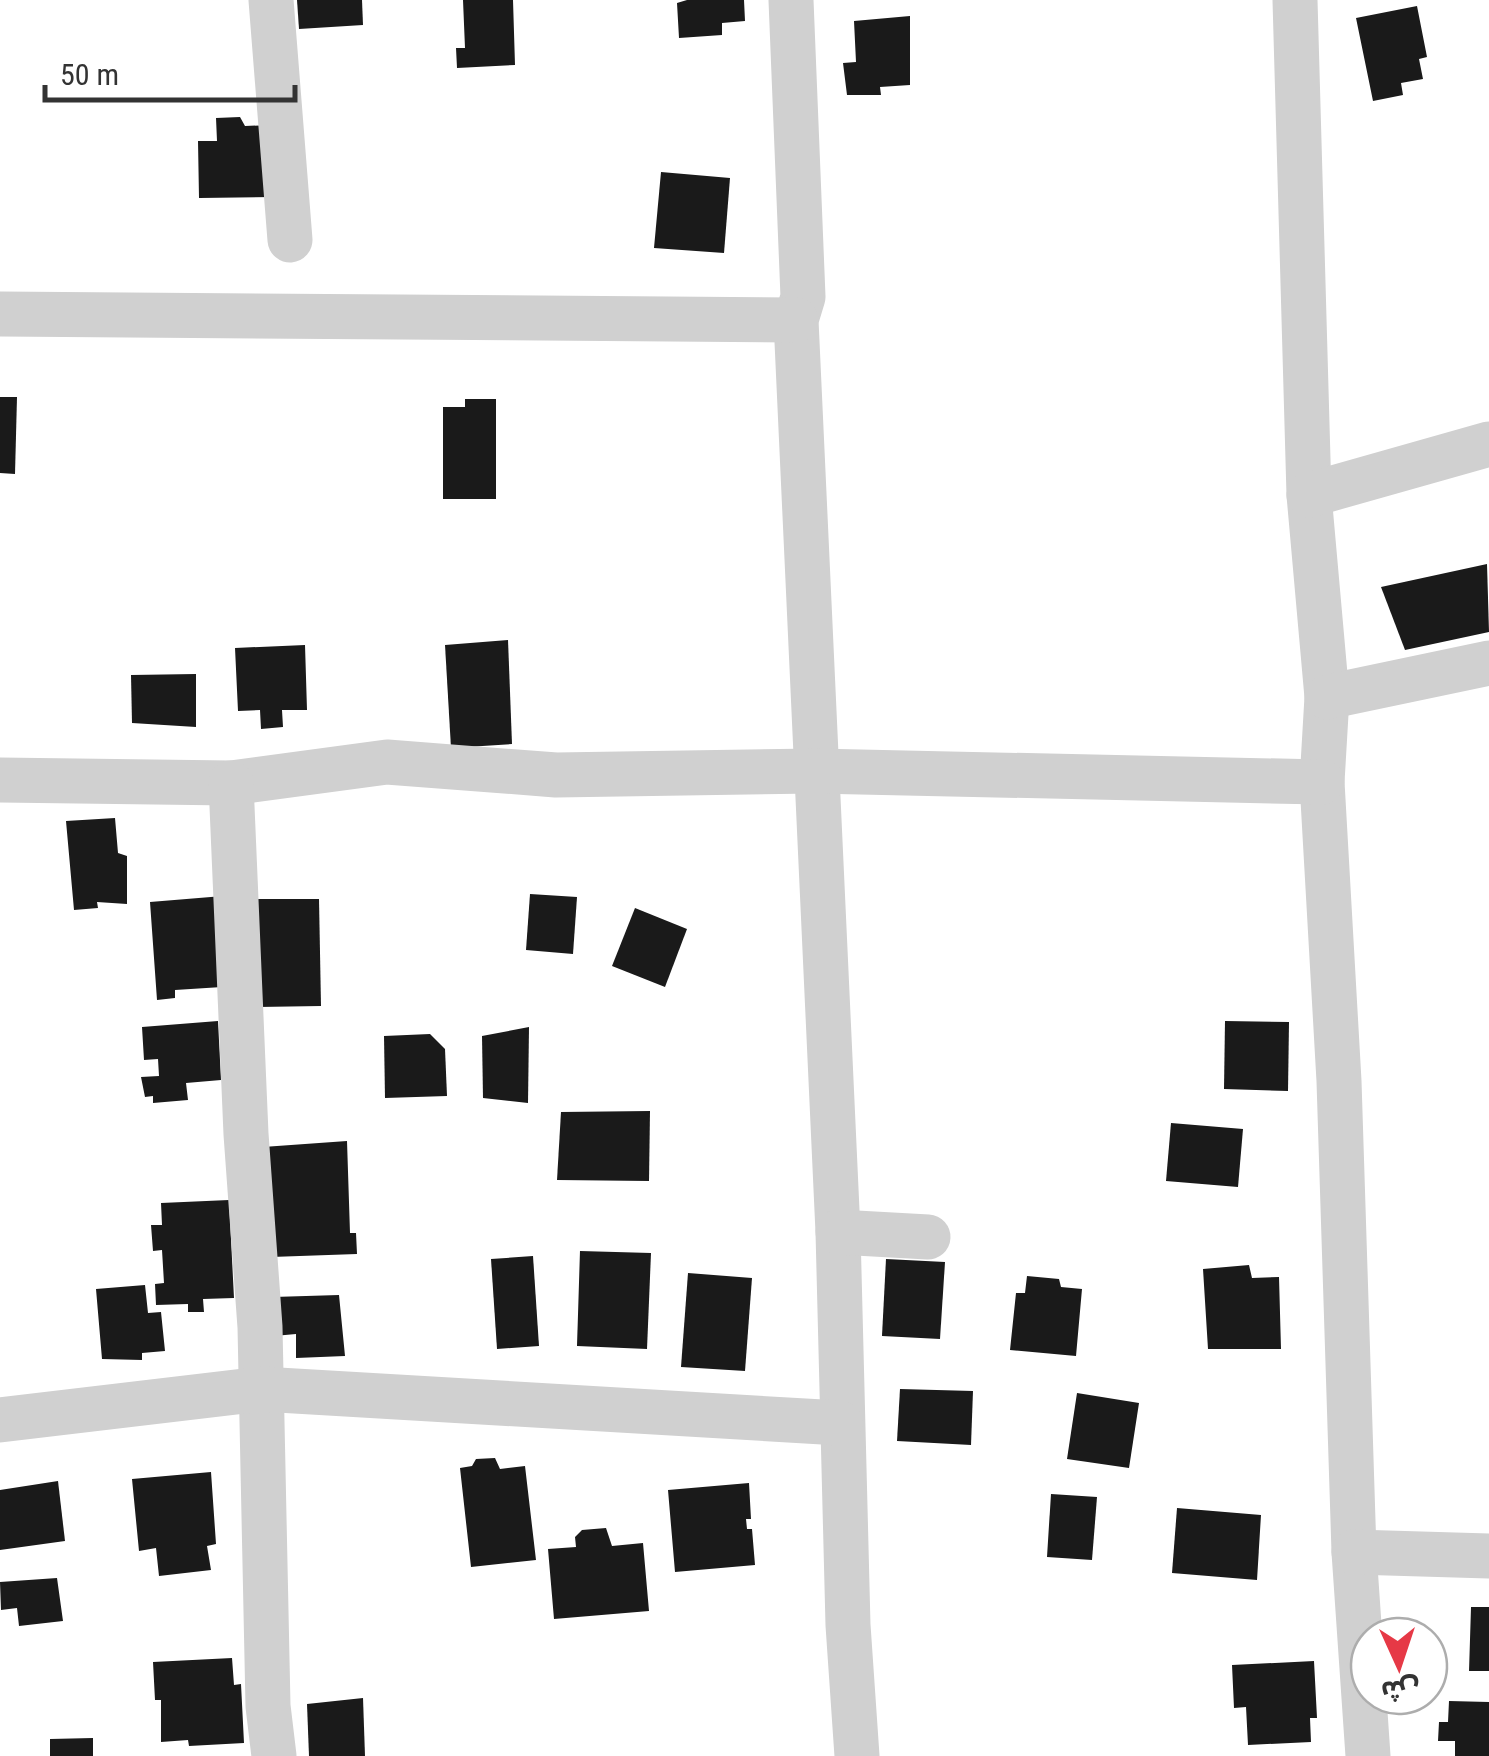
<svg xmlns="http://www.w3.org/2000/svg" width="1489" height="1756" font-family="'Roboto Condensed','Noto Sans Arabic',sans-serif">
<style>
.building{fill:#1a1a1a}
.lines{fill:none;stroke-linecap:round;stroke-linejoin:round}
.minor{stroke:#d0d0d0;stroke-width:45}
</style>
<rect width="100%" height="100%" fill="#fff"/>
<g class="building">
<path d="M297,0H362L363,25L299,29Z"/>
<path d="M463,0H513L515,65L457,68L456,48H465Z"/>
<path d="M687,0H744L745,21L722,23V35L679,38L677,3Z"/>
<path d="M1417,6L1427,57L1419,59L1423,79L1401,83L1403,95L1373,101L1356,18Z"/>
<path d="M910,16V85L880,87L881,95H847L843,63L856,62L854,21Z"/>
<path d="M240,117L245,126L271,125L273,197L199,198L198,141H217L216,118Z"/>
<path d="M661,172L730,178L724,253L654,248Z"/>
<path d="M0,397H17L15,474L0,473Z"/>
<path d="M465,399H496V499H443V407H465Z"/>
<path d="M1487,564L1489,632L1405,650L1381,587Z"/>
<path d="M508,640L512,744L451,748L445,645Z"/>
<path d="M305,645L307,710H282L283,727L261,729L260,710L238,711L235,648Z"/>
<path d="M196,674V727L132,723L131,675Z"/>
<path d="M115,818L118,853L127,856V904L97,902L98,908L74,910L66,821Z"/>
<path d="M530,894L577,897L573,954L526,950Z"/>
<path d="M223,896L222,987L175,990V998L157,1000L150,902Z"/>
<path d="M256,899H319L321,1006L258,1007Z"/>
<path d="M635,908L687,929L665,987L612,966Z"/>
<path d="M218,1021L221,1080L186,1083L188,1100L153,1103V1096L145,1097L141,1077L159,1076L158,1059L144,1060L142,1027Z"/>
<path d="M1225,1021L1289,1022L1288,1091L1224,1089Z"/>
<path d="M529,1027L528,1103L483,1098L482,1036Z"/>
<path d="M430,1034L445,1049L447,1096L385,1098L384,1036Z"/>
<path d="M650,1111L649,1181L557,1180L561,1112Z"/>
<path d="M1171,1123L1243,1129L1238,1187L1166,1181Z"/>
<path d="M347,1141L350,1233H356L357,1254L271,1257L263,1147Z"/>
<path d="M229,1200L234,1298L203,1299L204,1312H188V1304L156,1305L155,1284L164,1283L162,1250L153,1251L151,1225H162L161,1203Z"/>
<path d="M580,1251L651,1253L647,1349L577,1346Z"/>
<path d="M533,1256L539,1346L497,1349L491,1259Z"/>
<path d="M886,1259L945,1262L940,1339L882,1336Z"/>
<path d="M1249,1265L1252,1278L1279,1277L1281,1349H1208L1203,1269Z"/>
<path d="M688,1273L752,1278L745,1371L681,1367Z"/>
<path d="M1027,1276L1059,1279L1061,1287L1082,1289L1076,1356L1010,1350L1016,1293H1025Z"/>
<path d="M145,1285L148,1313L161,1312L165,1351L142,1353V1360L102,1359L96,1289Z"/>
<path d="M339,1295L345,1356L296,1358V1334L274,1336L273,1297Z"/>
<path d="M900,1389L973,1391L971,1445L897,1441Z"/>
<path d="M1077,1393L1139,1403L1129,1468L1067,1459Z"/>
<path d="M495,1458L500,1469L525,1466L536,1560L471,1567L460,1468L472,1466L476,1459Z"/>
<path d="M211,1472L216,1544L207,1546L211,1570L159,1576L156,1548L139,1551L132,1479Z"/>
<path d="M58,1481L65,1541L0,1550V1490Z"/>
<path d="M749,1483L751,1519H746L747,1529H752L755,1565L675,1572L668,1490Z"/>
<path d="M1051,1494L1097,1497L1092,1560L1047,1557Z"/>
<path d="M1177,1508L1261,1515L1257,1580L1172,1573Z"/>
<path d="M606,1528L612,1546L643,1543L649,1611L554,1619L548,1549L576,1547L575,1537L582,1530Z"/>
<path d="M57,1578L63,1621L19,1626L17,1608L1,1610L0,1582Z"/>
<path d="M1471,1607H1489V1671H1469Z"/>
<path d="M232,1658L234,1685L241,1684L244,1743L189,1746L188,1740L161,1742V1700H155L153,1662Z"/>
<path d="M1314,1661L1317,1718H1310L1311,1742L1248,1745L1246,1707L1234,1708L1232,1665Z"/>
<path d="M363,1698L365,1756H309L307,1704Z"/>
<path d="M1449,1701L1489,1702V1756H1455V1741H1438L1439,1722H1448Z"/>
<path d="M93,1738V1756H50V1739Z"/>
</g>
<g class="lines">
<g class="minor">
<path d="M271,0L290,240"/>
<path d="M791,0L803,297L796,320L838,1232L848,1625L857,1756"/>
<path d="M1295,0L1309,495L1327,697L1322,782L1339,1081L1354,1552L1368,1756"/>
<path d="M0,314L796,320"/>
<path d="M1309,495L1489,444"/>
<path d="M1327,697L1489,663"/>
<path d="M0,780L231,783L387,762L556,775L815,771L1322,782"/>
<path d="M231,783L246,1134L260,1327L268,1706L274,1756"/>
<path d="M838,1232L928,1237"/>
<path d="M0,1420L261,1389L840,1423"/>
<path d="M1354,1552L1489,1556"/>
</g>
</g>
<g transform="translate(1399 1666) rotate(177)"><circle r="48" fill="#ffffff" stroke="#adadad" stroke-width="2.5"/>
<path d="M0-8L18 38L0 25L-18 38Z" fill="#e63946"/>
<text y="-15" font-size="28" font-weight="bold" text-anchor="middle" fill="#333333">ش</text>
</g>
<path d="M45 85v15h250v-15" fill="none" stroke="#333333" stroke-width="5"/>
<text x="60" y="85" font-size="30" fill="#333333" stroke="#ffffff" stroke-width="8" paint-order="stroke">50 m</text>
</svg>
